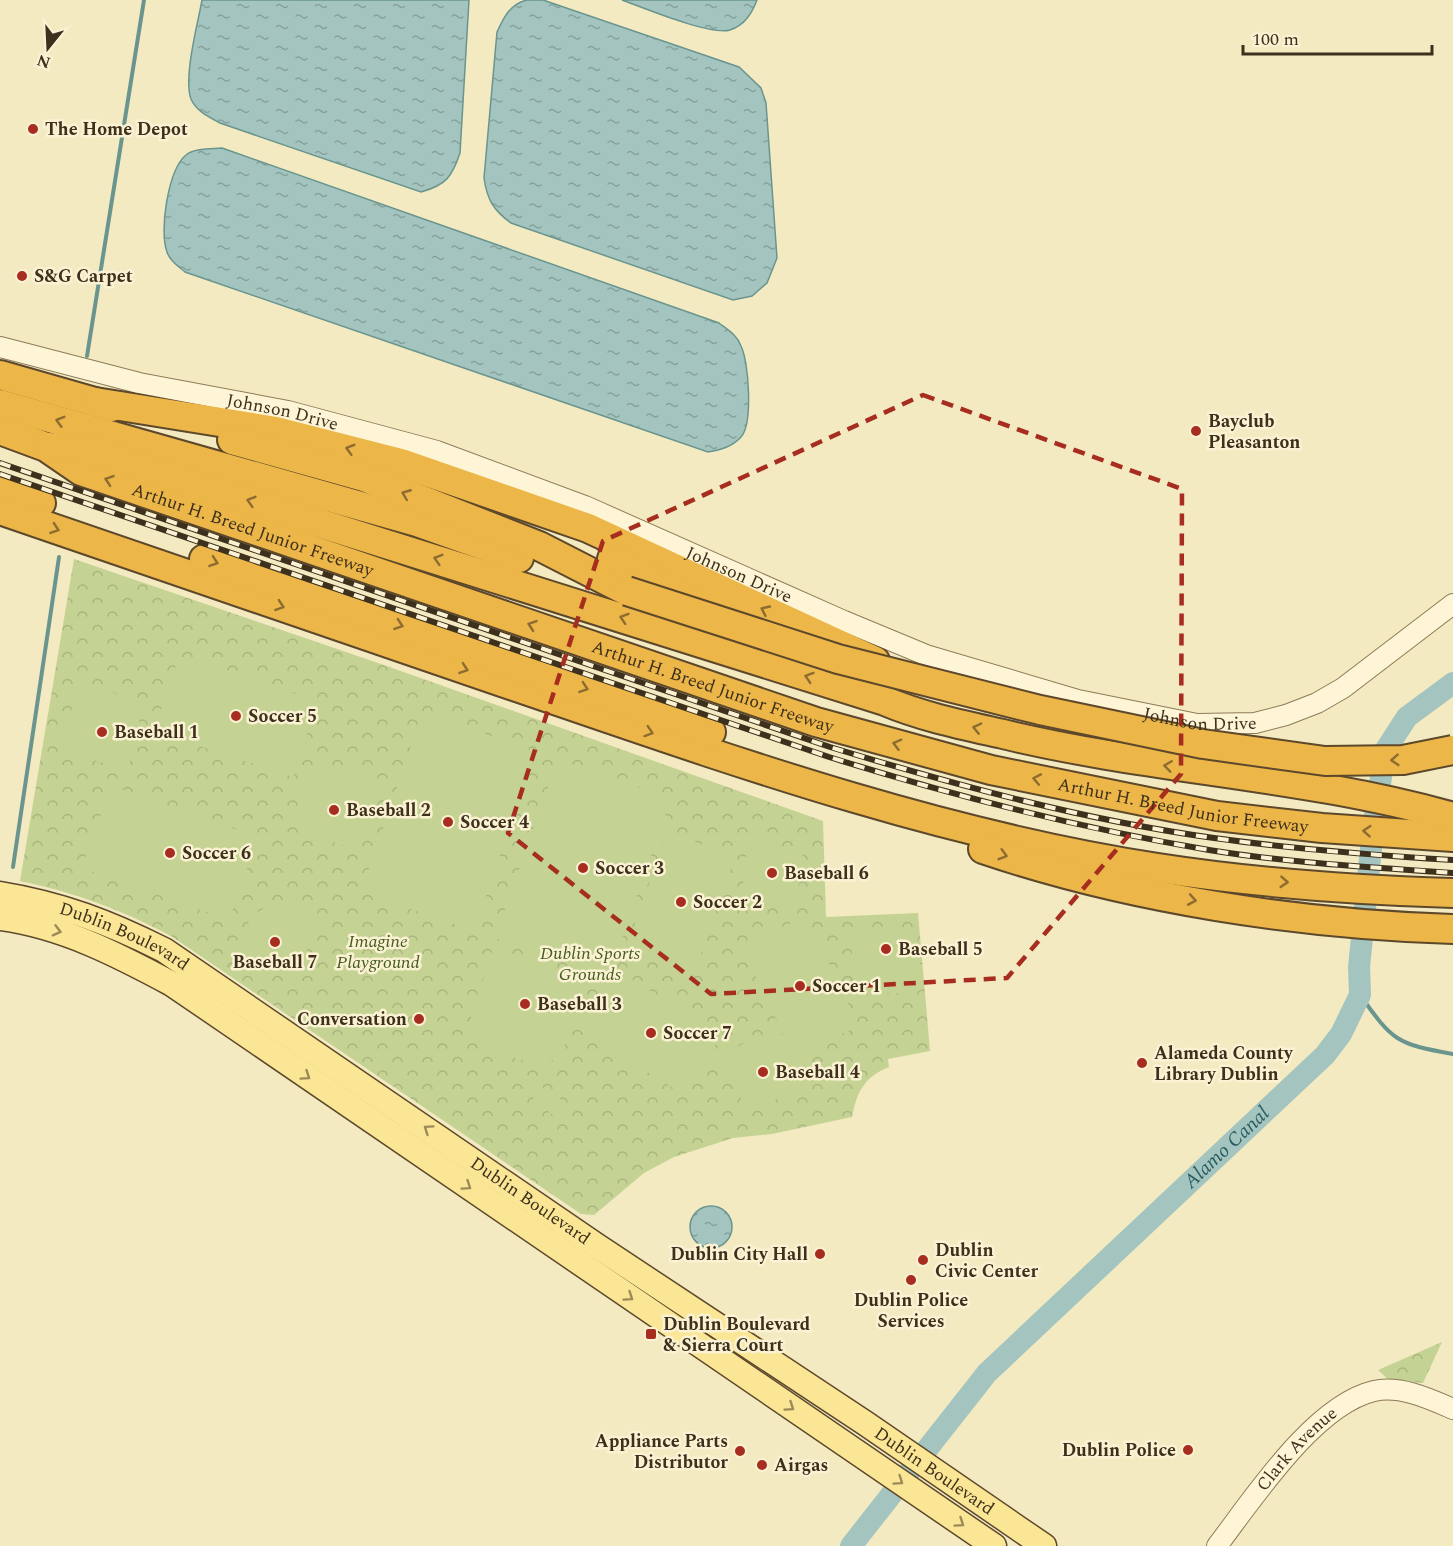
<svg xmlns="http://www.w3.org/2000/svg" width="1453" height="1546" font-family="Spectral,serif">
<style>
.park{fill:url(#park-crowns)}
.pitch{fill:#c4d394}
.water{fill:url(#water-ripples);stroke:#6a958f;stroke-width:1.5}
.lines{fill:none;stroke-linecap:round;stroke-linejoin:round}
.stream{stroke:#6a958f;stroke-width:4}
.river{stroke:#a4c5bf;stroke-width:22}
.tertiary-casing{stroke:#8f7b56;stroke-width:22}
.primary-casing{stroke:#5d482b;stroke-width:27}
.motorway-casing{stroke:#5d482b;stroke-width:32}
.tertiary{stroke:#fdf5d6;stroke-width:20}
.primary{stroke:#fbe695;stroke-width:24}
.motorway{stroke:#ecb648;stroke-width:28}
.rail-casing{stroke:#3d301c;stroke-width:6}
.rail{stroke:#faf2d2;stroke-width:4;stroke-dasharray:11;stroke-linecap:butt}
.motorway-bridge-casing{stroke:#5d482b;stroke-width:32;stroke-linecap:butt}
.motorway-bridge{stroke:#ecb648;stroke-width:28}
.oneway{stroke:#8c6c30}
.oneway2{stroke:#9c8b58}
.marked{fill:none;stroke:#a62d1f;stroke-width:4.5;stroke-dasharray:12 8;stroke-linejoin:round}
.poi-dot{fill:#a62d1f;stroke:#faf2d2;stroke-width:2}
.labels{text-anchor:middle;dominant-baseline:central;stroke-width:5;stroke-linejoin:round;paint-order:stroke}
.poi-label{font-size:18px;font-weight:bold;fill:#3d301c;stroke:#faf2d2;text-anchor:start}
.street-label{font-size:18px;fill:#3d301c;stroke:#faf2d2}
.park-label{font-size:18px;font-style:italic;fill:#465c20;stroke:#faf2d2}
.water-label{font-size:20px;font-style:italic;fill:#2a5c5f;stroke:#faf2d2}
</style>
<defs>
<pattern id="park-crowns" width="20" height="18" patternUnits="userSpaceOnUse" patternTransform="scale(1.5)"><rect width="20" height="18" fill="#c4d394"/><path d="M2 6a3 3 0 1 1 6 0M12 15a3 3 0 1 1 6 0" fill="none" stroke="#a9b57f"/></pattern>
<pattern id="water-ripples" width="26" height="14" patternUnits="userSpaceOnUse" patternTransform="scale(1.5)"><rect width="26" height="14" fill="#a4c5bf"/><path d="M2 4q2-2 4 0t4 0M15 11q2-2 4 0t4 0" fill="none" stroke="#87a09a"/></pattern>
</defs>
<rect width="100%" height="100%" fill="#f3eac1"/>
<g class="park">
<path d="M74,559L381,664L823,821L826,917L918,913L930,1051L888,1059L889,1067C864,1077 857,1092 852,1117L772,1134L733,1138L674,1157L644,1173L594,1215L581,1214L171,936C120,909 76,893 20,881Z"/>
<path d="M1442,1342L1423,1383L1389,1380L1378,1370Z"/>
</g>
<g class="pitch">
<path d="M179,656L318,701L293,777L154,731Z"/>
<path d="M79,688L107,689L133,704L140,724L127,771L66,751L61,741Z"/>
<path d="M423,712L536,752L474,931L361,892Z"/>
<path d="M558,759L671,799L608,978L495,938Z"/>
<path d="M327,767C351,764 359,778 378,788L360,843L350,848L296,829C304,802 283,781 327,767Z"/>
<path d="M111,786L258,837L229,920L82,868Z"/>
<path d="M667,832L735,856L695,971L627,947Z"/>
<path d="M754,836L802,853L807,864L788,911C738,897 733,883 754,836Z"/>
<path d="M274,904H287L318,920L300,970L290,975L237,959C243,932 246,913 274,904Z"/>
<path d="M806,916L859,1026L794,1056L803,1088L755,1108L744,1105L720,1057C755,1037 758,1030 792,1053L741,946Z"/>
<path d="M908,927L917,934L922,990C897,994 856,1002 852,964C851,953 854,941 854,930Z"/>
<path d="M492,952C504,956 512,954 524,956C559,960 582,999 572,1031C566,1050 555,1050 548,1069L479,1046L469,1024Z"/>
<path d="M618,971L722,1034L685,1095L580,1031Z"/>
<path d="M541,1086L570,1106L560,1120L532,1100Z"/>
</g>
<g class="water">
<path d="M202,0H469L460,153C452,177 446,185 421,192L220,123C209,117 196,111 191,99C183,78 198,23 202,0Z"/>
<path d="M527,0H543L739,67L761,88L766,103L777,258L767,283L752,296L733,300L511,223C493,210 487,199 484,178L497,32C504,17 510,4 527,0Z"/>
<path d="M622,0H757C752,13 745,25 730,30C711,36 644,8 622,0Z"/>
<path d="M222,148L719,323C728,330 737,335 741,346C749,362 753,424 741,437C732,447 720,450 708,452L185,272C178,266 170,261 167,252C159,231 168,170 186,155C195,148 211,149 222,148Z"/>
<circle cx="711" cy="1227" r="21"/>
</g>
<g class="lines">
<g class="stream">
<path d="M87,356L144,0"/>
<path d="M13,867L59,557"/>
<path d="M1360,995C1393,1041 1396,1044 1453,1054"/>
</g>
<path class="river" id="s1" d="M851,1546L987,1373L1325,1055L1341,1034L1360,995L1359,967L1373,829L1385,751L1407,717L1453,683"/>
<g class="tertiary-casing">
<g id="tertiary">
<path id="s2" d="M0,347L139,383L288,411L437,451L585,506L844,621L926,655L1078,700L1197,724L1255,723L1286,715L1317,703L1343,688L1453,604"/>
<path id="s3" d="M1217,1546C1253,1499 1314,1405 1374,1391C1400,1385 1430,1399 1453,1409"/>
</g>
</g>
<g class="primary-casing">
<g id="primary">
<path id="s4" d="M0,894C61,904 108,922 164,950L597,1246L865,1423L1044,1546"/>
<path d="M0,918C62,926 118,955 172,984L994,1546"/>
</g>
</g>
<g class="motorway-casing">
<g id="motorway">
<path d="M0,375L112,407"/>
<path d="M95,402L276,431L401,463L588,528L875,661"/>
<path d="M0,404L417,522L519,558"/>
<path id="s5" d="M0,430L46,447L81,471L816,722L991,770L1217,816L1322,828L1453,837"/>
<path d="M232,440L364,477L539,546L627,591"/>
<path d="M48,447L87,450L885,701C923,717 963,725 1003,734C1151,770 1306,775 1453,817"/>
<path d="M0,489L41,503"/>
<path d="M0,510C167,567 335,625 502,682C716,755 935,834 1158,868C1255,883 1355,890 1453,893"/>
<path d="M204,559L711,732"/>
<path d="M612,559L704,607"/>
<path d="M983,849C1131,899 1298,924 1453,929"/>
</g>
</g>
<use href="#tertiary" class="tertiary"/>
<use href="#primary" class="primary"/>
<use href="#motorway" class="motorway"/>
<g class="rail-casing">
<g id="rail">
<path d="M0,463L830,747C956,785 1083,820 1214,838C1293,849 1373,855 1453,860"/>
<path d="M0,474L829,757C954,796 1079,828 1209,850C1289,863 1371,867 1453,873"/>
</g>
</g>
<use href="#rail" class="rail"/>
<g class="motorway-bridge-casing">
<path id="motorway-bridge" d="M627,591L838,659L1040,710L1203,744L1325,761L1403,760L1453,750"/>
</g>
<use href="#motorway-bridge" class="motorway-bridge"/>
</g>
<defs><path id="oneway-chevron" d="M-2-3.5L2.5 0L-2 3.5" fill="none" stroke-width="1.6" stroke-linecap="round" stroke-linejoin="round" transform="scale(1.5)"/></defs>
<g class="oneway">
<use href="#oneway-chevron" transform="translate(60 421) rotate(-164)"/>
<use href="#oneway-chevron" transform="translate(350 449) rotate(-164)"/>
<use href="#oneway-chevron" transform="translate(109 480) rotate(-161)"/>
<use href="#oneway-chevron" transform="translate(406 494) rotate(-158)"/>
<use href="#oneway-chevron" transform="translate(251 501) rotate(-163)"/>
<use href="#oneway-chevron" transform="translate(55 529) rotate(19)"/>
<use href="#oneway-chevron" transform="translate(438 559) rotate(-163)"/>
<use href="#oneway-chevron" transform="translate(214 562) rotate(19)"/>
<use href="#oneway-chevron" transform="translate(280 606) rotate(19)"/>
<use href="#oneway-chevron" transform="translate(765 610) rotate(-155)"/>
<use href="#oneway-chevron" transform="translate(624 618) rotate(-162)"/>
<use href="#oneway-chevron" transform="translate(399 625) rotate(19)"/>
<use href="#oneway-chevron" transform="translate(532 625) rotate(-161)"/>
<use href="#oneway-chevron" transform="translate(464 669) rotate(19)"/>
<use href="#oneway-chevron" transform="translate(809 677) rotate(-162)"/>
<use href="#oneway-chevron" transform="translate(584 688) rotate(19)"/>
<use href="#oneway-chevron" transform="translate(977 728) rotate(-167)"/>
<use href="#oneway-chevron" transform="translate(649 732) rotate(18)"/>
<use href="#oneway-chevron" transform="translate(897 744) rotate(-165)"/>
<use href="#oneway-chevron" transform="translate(1395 760) rotate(176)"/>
<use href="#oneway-chevron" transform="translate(1168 766) rotate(-172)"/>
<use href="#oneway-chevron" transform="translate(1037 779) rotate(-169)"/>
<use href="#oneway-chevron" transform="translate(1367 831) rotate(-176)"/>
<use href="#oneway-chevron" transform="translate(1003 855) rotate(16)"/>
<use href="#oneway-chevron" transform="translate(1284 882) rotate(4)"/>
<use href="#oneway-chevron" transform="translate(1192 900) rotate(10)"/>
</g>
<g class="oneway2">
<use href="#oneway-chevron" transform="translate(57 931) rotate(15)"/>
<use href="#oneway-chevron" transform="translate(306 1076) rotate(34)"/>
<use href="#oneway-chevron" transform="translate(428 1129) rotate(-145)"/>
<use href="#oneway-chevron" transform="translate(467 1186) rotate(34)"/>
<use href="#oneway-chevron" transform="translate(629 1297) rotate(34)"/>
<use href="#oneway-chevron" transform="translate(790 1407) rotate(34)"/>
<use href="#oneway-chevron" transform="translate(899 1481) rotate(35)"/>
<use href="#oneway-chevron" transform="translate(960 1523) rotate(34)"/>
</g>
<path class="marked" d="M923,395L1182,489L1181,774L1007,978L711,994L508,833L603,541Z"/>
<g class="poi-dot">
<circle cx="33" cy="129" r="6"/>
<circle cx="22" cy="276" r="6"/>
<circle cx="1196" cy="431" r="6"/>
<circle cx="236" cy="716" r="6"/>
<circle cx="102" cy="732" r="6"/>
<circle cx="334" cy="810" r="6"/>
<circle cx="448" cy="822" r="6"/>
<circle cx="170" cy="853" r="6"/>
<circle cx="583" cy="868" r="6"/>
<circle cx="772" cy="873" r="6"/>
<circle cx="681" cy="902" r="6"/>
<circle cx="275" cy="942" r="6"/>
<circle cx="886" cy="949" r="6"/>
<circle cx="800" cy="986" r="6"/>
<circle cx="525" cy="1004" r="6"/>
<circle cx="419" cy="1019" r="6"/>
<circle cx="651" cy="1033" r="6"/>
<circle cx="1142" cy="1063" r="6"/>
<circle cx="763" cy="1072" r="6"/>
<circle cx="820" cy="1254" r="6"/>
<circle cx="923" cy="1260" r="6"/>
<circle cx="911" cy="1280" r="6"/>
<rect x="645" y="1328" width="12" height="12" rx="3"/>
<circle cx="1188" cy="1450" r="6"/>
<circle cx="740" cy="1451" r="6"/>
<circle cx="762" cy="1465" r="6"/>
</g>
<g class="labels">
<g class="poi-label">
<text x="45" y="129">The Home Depot</text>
<text x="34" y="276">S&amp;G Carpet</text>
<text x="1208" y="421">Bayclub<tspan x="1208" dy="21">Pleasanton</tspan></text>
<text x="248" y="716">Soccer 5</text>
<text x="114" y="732">Baseball 1</text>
<text x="346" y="810">Baseball 2</text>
<text x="460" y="822">Soccer 4</text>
<text x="182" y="853">Soccer 6</text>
<text x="595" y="868">Soccer 3</text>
<text x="784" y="873">Baseball 6</text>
<text x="693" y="902">Soccer 2</text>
<text x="898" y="949">Baseball 5</text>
<text x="275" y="962" text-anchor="middle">Baseball 7</text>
<text x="812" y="986">Soccer 1</text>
<text x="537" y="1004">Baseball 3</text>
<text x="407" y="1019" text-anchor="end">Conversation</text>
<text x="663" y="1033">Soccer 7</text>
<text x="1154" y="1053">Alameda County<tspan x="1154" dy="21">Library Dublin</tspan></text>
<text x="775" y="1072">Baseball 4</text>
<text x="935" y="1250">Dublin<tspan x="935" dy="21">Civic Center</tspan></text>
<text x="808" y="1254" text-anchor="end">Dublin City Hall</text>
<text x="911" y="1300" text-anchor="middle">Dublin Police<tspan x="911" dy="21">Services</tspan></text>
<text x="663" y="1324">Dublin Boulevard<tspan x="663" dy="21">&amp; Sierra Court</tspan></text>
<text x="728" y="1441" text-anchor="end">Appliance Parts<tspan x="728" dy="21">Distributor</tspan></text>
<text x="1176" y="1450" text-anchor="end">Dublin Police</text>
<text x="774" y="1465">Airgas</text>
</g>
<g class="street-label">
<text stroke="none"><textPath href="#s2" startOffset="290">Johnson Drive</textPath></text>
<text stroke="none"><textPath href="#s5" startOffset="273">Arthur H. Breed Junior Freeway</textPath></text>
<text stroke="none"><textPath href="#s2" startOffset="776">Johnson Drive</textPath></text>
<text stroke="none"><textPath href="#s5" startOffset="759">Arthur H. Breed Junior Freeway</textPath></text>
<text stroke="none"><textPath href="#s2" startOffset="1262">Johnson Drive</textPath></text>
<text stroke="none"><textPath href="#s5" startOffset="1245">Arthur H. Breed Junior Freeway</textPath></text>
<text stroke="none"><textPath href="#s4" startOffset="132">Dublin Boulevard</textPath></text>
<text stroke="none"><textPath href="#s4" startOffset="618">Dublin Boulevard</textPath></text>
<text stroke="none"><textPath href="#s3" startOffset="126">Clark Avenue</textPath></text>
<text stroke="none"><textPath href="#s4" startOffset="1104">Dublin Boulevard</textPath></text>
</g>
<g class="park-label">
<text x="378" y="941">Imagine<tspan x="378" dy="21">Playground</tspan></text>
<text x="590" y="953">Dublin Sports<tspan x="590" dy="21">Grounds</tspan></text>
</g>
<g class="water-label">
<text stroke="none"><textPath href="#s1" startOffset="549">Alamo Canal</textPath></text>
</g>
</g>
<g transform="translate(48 48) rotate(198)" stroke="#faf2d2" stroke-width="4.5" paint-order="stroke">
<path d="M0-4.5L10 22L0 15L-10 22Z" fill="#3d301c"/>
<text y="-9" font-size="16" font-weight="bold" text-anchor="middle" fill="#3d301c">N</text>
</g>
<path d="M1243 45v9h189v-9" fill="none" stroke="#3d301c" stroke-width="3"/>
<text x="1252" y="45" font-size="18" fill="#3d301c" stroke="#faf2d2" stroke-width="4.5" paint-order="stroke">100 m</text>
</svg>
